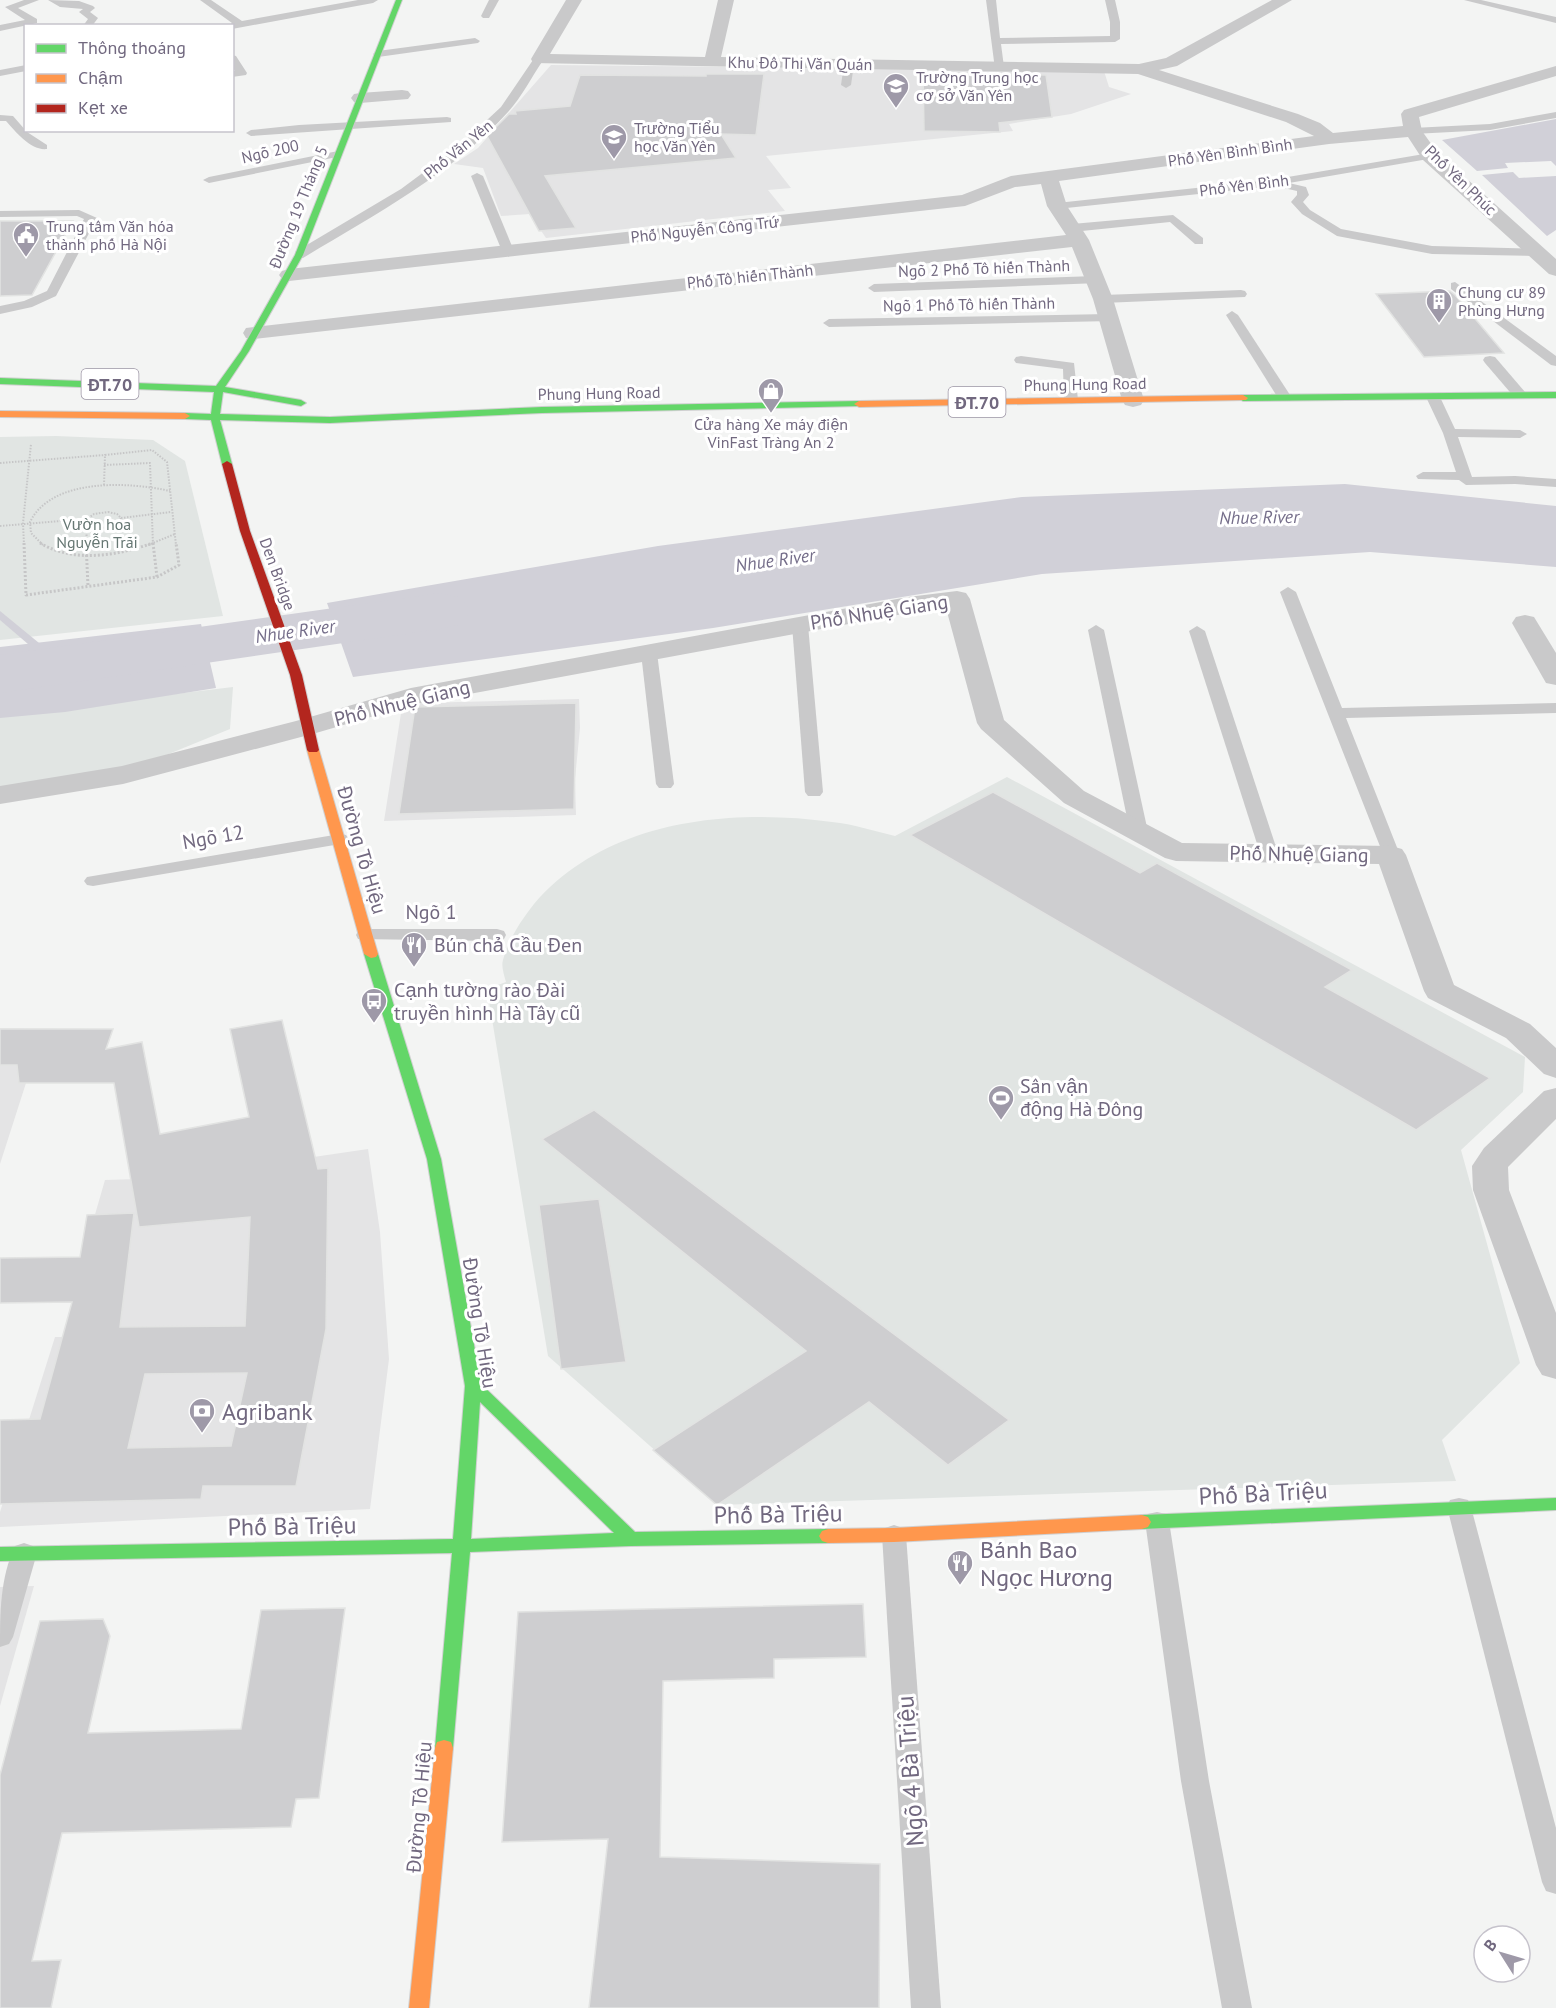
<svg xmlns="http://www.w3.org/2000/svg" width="1556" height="2008" font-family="'PT Sans',sans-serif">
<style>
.built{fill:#e4e4e5}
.green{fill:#e1e5e3}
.water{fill:#d1d0d8}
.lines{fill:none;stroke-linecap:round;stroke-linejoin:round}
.stream{fill:#d1d0d8;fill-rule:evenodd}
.river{fill:#d1d0d8;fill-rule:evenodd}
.building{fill:#ceced0;stroke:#e2e3e2;stroke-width:1.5;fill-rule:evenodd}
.fast-casing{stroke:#d0d0d1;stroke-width:2}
.slow-casing{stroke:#d0d0d1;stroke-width:2}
.jam-casing{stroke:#d0d0d1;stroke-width:2}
.path-far1{stroke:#c6c6c7;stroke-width:2;stroke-dasharray:1.5 1.5;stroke-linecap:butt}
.path{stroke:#c6c6c7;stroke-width:3;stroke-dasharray:2 2;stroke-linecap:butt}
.lane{fill:#c9c9ca;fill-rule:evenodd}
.street{fill:#c9c9ca;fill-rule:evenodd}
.fast{fill:#63d668;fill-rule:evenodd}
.slow{fill:#ff974d;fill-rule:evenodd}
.jam{fill:#b3261e;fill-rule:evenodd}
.labels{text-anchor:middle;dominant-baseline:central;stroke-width:6;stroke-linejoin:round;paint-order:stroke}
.far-street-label{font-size:16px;fill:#71687f;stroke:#fff}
.far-poi-label{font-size:16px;fill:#71687f;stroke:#fff;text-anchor:start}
.far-park-label{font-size:16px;fill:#667773;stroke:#fff}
.shield{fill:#fff;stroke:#9c95a5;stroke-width:1.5}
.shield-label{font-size:18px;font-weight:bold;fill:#71687f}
.far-water-label{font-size:18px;font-style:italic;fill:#756e8a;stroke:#fff}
.street-label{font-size:20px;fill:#71687f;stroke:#fff}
.poi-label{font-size:20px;fill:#71687f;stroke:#fff;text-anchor:start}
.near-poi-label{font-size:24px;fill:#71687f;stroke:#fff;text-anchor:start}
.near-street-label{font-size:24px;fill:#71687f;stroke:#fff}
</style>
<rect width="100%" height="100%" fill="#f3f4f3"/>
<g class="built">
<path d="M551,65L1104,71L1109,87L1131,94L1071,114L1009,124L1013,131L766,156L791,188L768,190L785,211L546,238L530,214L501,216L483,168L454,164L478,148Z"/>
<path d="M579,699L580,728L575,779L576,815L384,821L402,707L418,703Z"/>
<path d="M0,1028L113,1029L95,1083H26L0,1164Z"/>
<path d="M368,1149L380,1232L389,1359L370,1509L0,1527V1512L55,1337H66L85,1249L105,1180L172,1178Z"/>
<path d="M34,1586L0,1706V1587Z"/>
</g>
<g class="green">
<path d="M56,436L153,440L185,461L223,616L0,640V437Z"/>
<path d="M233,687L230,729L127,771L0,790V715Z"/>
<path d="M1007,777L1525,1057L1523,1092L1461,1150L1520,1363L1442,1440L1456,1481L717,1505L548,1356L487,989L506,982C504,975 501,966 503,960C508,940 522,919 534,904C606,820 729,808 832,822C853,824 874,831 895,836Z"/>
</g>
<g class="water">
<path d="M1556,119V166L1551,161L1505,163L1508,168L1477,171L1442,140Z"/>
<path d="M1513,172L1519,178L1556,176V230L1547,236L1482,175Z"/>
<path d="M1345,484L1556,506V567L1370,552L1042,574L713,628L353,677L327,603L658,546L1022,497Z"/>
<path d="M201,624L216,688L65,712L0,718V647Z"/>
</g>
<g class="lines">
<path class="stream" d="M0,611L50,652V656H42L0,620Z"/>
<path class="river" d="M440,593L462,598L470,611L462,624L440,629L0,693V655Z"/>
</g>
<g class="building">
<path d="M923,72L1046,75L1052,117L999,123L1000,132L924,131Z"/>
<path d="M706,74H764L756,135L721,134L736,158L545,176L576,228L539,231L487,136L509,114H516L515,111L570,106L580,75L706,76Z"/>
<path d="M0,221H73L32,295L0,296Z"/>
<path d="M1450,291L1455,295L1504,353L1424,357L1376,294Z"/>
<path d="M576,703L574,809L399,814L415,707Z"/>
<path d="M993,792L1140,873L1157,863L1352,970L1325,987L1490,1078L1416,1130L910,835Z"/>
<path d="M282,1020L318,1169L328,1168L326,1329L296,1486H203L201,1499L0,1504V1420L40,1419L72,1302L0,1303V1258L80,1257L87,1215L134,1213L120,1327L245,1326L250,1217L139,1227L114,1083H19L17,1065H0V1029H113L106,1049L142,1042L160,1134L249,1117L230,1029ZM247,1373L231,1446L128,1448L145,1374Z"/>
<path d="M594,1110L1009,1420L948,1465L869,1402L717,1505L653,1450L806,1351L542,1139Z"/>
<path d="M599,1199L626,1362L561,1369L539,1205Z"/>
<path d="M863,1604L866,1657L774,1659V1678L663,1681L660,1857L880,1864L879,2008H589L608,1839L502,1842L518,1612Z"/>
<path d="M345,1608L319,1798L296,1799L291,1827L62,1833L32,1961L61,1960L51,2008H0V1775L40,1621L103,1619L110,1636L88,1733L241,1729L261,1610Z"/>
</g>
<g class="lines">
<g class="fast-casing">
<g id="fast">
<path d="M396,0H402L303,255L249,351L225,387L301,400L306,403L301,406L223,392L220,414L330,417L542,407L859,401L862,402V406L542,413L330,423L220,420L232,464L227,467L222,464L211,420L185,419L180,416L185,413L211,414L214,392L0,384V378L216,386L241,351L295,255Z"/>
<path d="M1556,392V398L1243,401L1238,398L1243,395Z"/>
<path d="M371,950L378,954L441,1159L481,1384L635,1532L828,1529L834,1531L837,1536L834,1541L828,1543L631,1546L470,1552L453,1748L451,1754L444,1756L437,1754L435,1748L452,1553L0,1561V1547L453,1539L465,1386L427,1159L364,954ZM480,1402L614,1533L471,1539Z"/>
<path d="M1556,1498V1510L1142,1529L1136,1527L1133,1522L1136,1517L1142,1515Z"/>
</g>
</g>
<g class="slow-casing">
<g id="slow">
<path d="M1243,395L1248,398L1246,400L859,407L854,404L859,401Z"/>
<path d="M0,411L185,413L190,416L185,419L0,417Z"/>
<path d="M313,746L319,750L378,954L376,957L371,958L364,954L307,750Z"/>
<path d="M1142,1515L1148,1517L1151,1522L1148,1527L1142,1529L894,1542L828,1543L822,1541L819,1536L822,1531L828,1529L894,1528Z"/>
<path d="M444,1740L451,1742L453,1748L429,2008H409L435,1748L437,1742Z"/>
</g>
</g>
<g class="jam-casing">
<path id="jam" d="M227,461L232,464L250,531L302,675L319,750L317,752H309L307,750L290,675L240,531L222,464Z"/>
</g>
<g class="path-far1">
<path d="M0,463L105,455"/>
<path d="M104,465L150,463L153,545"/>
<path d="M104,485L105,455L152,450L167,462L176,545"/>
<path d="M108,512L117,514L121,518L118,524L102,528L87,527L83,522L94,514Z"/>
<path d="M121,518L171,512"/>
<path d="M0,526L84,519"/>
<path d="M24,545L23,523L31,444"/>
<path d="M43,545L31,533L30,522C52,477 130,482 170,491"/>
<path d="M86,545L87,527"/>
<path d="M148,545L175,534"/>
</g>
<g class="path">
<path d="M24,543L26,595L157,577L179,565L176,543"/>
<path d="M40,543C74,563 116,556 153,543"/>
<path d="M86,543L88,586"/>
<path d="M153,543L157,577"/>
</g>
<g class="lane">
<path d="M24,0H39L18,8L37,19V23L0,31V25L25,20L5,7Z"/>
<path d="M48,0L79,1L93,6L95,8L90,12L98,18L92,26H83L88,19L79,12L83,9L60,7Z"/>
<path d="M200,0H211L242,21L358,0H378L373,3L232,29V26H228L232,23Z"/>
<path d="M489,0H499L489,18H483L481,16Z"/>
<path d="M986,0H996L1000,38L1110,36V22L1105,0H1115L1120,22V39L1115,42L1001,44L1004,67L995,69Z"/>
<path d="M1464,0H1481L1556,17V23Z"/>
<path d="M475,38L480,41L478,43L378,57L373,54L378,51Z"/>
<path d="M232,55L236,56L247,73L246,75L232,77V71H235L232,66Z"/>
<path d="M535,57L544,59C532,76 522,97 508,112C452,174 374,215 303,258H295V252L401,189L459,146L501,107Z"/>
<path d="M849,61L854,64L851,85L846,88L841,85L844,64Z"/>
<path d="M26,65V71L0,76V70Z"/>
<path d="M1556,112V118L1490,130L1413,134L1408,131L1413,128L1490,124Z"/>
<path d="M0,115L13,116L27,132L47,145V149C31,151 16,132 6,121H0Z"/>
<path d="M447,117L451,118V122L251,136L246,133L251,130L299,125Z"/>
<path d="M338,151L342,152V156L209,183L203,180L209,177Z"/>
<path d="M1430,153L1434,154V158L1289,183L1306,187L1309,195L1303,202L1310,210L1341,229L1432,246L1540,249L1546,253L1544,256L1432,254L1337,236L1302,214L1291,202L1297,195V191L1275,186L1057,209L1051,206L1057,203L1270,180Z"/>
<path d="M477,173L483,176L514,251L512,254H504L502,251L471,176Z"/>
<path d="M79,210L97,218L56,296L32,307L0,314V306L24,301L47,291L84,219L77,216L0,217V211Z"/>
<path d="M1173,215L1203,238V244H1195L1170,222L1072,232L1066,228L1072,224Z"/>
<path d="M1095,276L1101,280L1099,283L874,292L868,288L874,284Z"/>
<path d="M1455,282L1556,356V366L1551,365L1451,289V283Z"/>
<path d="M1241,290L1245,291L1247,294L1245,297L1103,303L1097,299L1103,295Z"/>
<path d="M1232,311L1238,315L1292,398L1290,401H1280L1278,398L1226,315Z"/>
<path d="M1109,314L1113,315L1115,318L1113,321L829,327L823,323L829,319Z"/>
<path d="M1021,356L1074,363L1078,400L1076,403L1071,404L1064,400L1063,369L1016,363L1014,360L1016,357Z"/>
<path d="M1490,356L1495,357L1525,392L1527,395L1525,398H1515L1485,363L1483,360L1485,357Z"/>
<path d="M1433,393L1440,397L1455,429L1520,430L1527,434L1520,438L1458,437L1472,477L1515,476L1556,479V487L1515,484L1466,485L1459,480L1418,479L1416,476L1423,472H1456L1443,433L1426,397Z"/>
<path d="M1288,587L1296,592L1342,708L1556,703V713L1346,718L1400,855L1397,859H1385L1280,592Z"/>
<path d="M800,620L808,625L823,792L820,796H808L805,792L792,625Z"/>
<path d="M1096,625L1104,630L1148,832L1145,836H1133L1130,832L1088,630Z"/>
<path d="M1197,626L1205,631L1278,853L1275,857H1263L1260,853L1189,631Z"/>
<path d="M649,648L657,653L674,784L671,788H659L656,784L641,653Z"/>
<path d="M340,834L346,835L349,839L346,843L93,886L87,885L84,881L87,877L93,876Z"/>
<path d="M365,929H497L504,931L506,935L504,939L497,941L358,939L356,935L358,931Z"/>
<path d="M1459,1498L1468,1500L1471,1507L1556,1828V1894L1546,1891L1542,1882L1447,1507L1450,1500Z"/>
<path d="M1157,1512L1166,1514L1169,1521L1209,1781L1252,2008H1222L1181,1781L1145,1521L1148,1514Z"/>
<path d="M894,1525L903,1528L906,1535L941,2008H911L882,1535L885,1528Z"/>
<path d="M24,1543L33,1546L37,1553L13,1637L9,1644L0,1647C0,1613 0,1578 15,1546Z"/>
</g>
<g class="street">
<path d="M566,0H582L550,54L705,57L718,0H734L721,57L1139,64L1166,58L1272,0H1292L1177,66L1159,70L1298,114L1320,123L1333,133L1403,126L1401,114L1404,110L1556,66V76L1419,117L1422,131L1437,152L1556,259V276L1549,274L1423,160L1408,137L1329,144L1059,181L1067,206L1089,240L1113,299L1144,400L1141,405L1133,407L1125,405L1122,400L1093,299L1072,247L254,339L246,338L243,333L246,328L254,327L1066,235L1047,206L1041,184L1015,187L965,206L289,281L282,279L279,275L282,271L289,269L962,195L1011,176L1314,136L1286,122L1138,74L533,63L531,59Z"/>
<path d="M402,90L408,91L411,95L408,99L360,103L354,102L351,98L354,94L360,93Z"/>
<path d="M957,591L966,593L970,599L1004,720L1084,791L1182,843L1391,846L1402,849L1406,855L1454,985L1530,1024L1556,1048V1078L1544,1074L1506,1038L1428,998L1424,991L1379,864L1176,861L1165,858L1064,803L981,729L977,723L946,608L908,613L415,704L316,733L123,784L0,804V786L122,766L296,721L411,688L908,597Z"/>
<path d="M1525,615L1534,617L1556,653V685L1546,683L1512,623L1516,617Z"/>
<path d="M1556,1088V1119L1508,1167L1509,1190L1556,1313V1379L1542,1375L1536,1365L1473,1190L1472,1166L1484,1148L1544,1091Z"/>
</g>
<use href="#fast" class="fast"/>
<use href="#slow" class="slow"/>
<use href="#jam" class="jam"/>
</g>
<defs>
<g id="school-pin" transform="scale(1.35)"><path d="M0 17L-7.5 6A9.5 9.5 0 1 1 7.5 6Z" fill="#9e99a8" stroke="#fff"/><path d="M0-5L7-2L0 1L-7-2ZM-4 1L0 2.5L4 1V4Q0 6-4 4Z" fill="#fff"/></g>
<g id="civic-pin" transform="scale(1.35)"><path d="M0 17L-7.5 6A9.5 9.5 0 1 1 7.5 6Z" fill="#9e99a8" stroke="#fff"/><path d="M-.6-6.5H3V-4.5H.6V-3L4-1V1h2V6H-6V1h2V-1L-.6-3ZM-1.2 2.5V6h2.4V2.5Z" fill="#fff"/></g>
<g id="building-pin" transform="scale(1.35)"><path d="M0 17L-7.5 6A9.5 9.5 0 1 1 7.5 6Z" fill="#9e99a8" stroke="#fff"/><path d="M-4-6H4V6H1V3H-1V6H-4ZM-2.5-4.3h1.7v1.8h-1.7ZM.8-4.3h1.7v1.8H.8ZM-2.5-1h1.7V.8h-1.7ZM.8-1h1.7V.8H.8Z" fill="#fff"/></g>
<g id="shop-pin" transform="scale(1.35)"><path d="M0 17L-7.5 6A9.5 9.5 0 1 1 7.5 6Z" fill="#9e99a8" stroke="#fff"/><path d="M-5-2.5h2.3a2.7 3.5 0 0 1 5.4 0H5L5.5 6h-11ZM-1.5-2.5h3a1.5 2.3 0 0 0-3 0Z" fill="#fff"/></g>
<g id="restaurant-pin" transform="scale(1.35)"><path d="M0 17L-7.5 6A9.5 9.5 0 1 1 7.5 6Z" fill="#9e99a8" stroke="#fff"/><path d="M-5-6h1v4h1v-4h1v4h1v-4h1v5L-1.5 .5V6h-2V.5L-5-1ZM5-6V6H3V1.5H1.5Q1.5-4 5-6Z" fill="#fff"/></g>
<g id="bus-pin" transform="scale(1.35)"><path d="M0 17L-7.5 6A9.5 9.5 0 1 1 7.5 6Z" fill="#9e99a8" stroke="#fff"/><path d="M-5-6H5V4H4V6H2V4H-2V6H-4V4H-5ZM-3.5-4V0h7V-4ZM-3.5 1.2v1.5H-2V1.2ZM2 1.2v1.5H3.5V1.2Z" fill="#fff"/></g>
<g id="stadium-pin" transform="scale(1.35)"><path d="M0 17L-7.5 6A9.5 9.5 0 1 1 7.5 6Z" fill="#9e99a8" stroke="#fff"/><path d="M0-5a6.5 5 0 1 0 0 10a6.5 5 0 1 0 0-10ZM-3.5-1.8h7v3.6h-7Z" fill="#fff"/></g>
<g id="bank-pin" transform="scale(1.35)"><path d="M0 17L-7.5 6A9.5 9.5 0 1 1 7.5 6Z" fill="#9e99a8" stroke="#fff"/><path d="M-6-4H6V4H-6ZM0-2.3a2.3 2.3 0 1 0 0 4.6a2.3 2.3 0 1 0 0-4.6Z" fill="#fff"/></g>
</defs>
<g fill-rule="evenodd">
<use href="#school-pin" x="896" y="86"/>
<use href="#school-pin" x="614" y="137"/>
<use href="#civic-pin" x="26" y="235"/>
<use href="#building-pin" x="1439" y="301"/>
<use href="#shop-pin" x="771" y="391"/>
<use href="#restaurant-pin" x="414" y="945"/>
<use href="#bus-pin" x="374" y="1001"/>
<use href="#stadium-pin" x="1001" y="1098"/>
<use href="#bank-pin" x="202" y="1411"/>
<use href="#restaurant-pin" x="960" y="1563"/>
</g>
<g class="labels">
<g class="far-street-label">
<text transform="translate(800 63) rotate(1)">Khu Đô Thị Văn Quán</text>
<text transform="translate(458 149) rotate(-39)">Phố Văn Yên</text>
<text transform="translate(270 151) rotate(-13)">Ngõ 200</text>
<text transform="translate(1230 152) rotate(-8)">Phố Yên Bình Bình</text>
<text transform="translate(1461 180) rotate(44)">Phố Yên Phúc</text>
<text transform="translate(1244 185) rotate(-7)">Phố Yên Bình</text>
<text transform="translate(298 207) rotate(-68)">Đường 19 Tháng 5</text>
<text transform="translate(705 229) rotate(-6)">Phố Nguyễn Công Trứ</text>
<text transform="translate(984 268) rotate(-2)">Ngõ 2 Phố Tô hiến Thành</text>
<text transform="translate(750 276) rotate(-6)">Phố Tô hiến Thành</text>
<text transform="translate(969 304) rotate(-1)">Ngõ 1 Phố Tô hiến Thành</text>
<text transform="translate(1085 384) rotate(-1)">Phung Hung Road</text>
<text transform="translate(599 393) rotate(-1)">Phung Hung Road</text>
<text transform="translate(278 574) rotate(70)">Den Bridge</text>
</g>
<g class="far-poi-label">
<text x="916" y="77">Trường Trung học<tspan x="916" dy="18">cơ sở Văn Yên</tspan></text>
<text x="634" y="128">Trường Tiểu<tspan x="634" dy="18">học Văn Yên</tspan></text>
<text x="46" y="226">Trung tâm Văn hóa<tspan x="46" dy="18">thành phố Hà Nội</tspan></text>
<text x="1458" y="292">Chung cư 89<tspan x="1458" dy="18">Phùng Hưng</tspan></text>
<text x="771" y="424" text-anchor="middle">Cửa hàng Xe máy điện<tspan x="771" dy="18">VinFast Tràng An 2</tspan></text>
</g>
<g class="far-park-label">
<text x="97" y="524">Vườn hoa<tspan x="97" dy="18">Nguyễn Trãi</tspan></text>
</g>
<g class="shield">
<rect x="81.5" y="369" width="57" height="30" rx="4.5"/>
<rect x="948.5" y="387" width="57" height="30" rx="4.5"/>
</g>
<g class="shield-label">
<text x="110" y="384">ĐT.70</text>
<text x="977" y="402">ĐT.70</text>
</g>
<g class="far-water-label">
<text transform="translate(1259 517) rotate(-1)">Nhue River</text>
<text transform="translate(775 560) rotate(-8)">Nhue River</text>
<text transform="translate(295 631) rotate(-8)">Nhue River</text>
</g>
<g class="street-label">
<text transform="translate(879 612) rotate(-9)">Phố Nhuệ Giang</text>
<text transform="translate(402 703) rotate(-14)">Phố Nhuệ Giang</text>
<text transform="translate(213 837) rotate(-10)">Ngõ 12</text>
<text transform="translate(362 850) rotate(74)">Đường Tô Hiệu</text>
<text transform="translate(1299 854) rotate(1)">Phố Nhuệ Giang</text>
<text x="431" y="912">Ngõ 1</text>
<text transform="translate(480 1323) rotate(81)">Đường Tô Hiệu</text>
<text transform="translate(419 1807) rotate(-85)">Đường Tô Hiệu</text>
</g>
<g class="poi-label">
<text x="434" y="945">Bún chả Cầu Đen</text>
<text x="394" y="990">Cạnh tường rào Đài<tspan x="394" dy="23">truyền hình Hà Tây cũ</tspan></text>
<text x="1020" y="1086">Sân vận<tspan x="1020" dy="23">động Hà Đông</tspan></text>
</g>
<g class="near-poi-label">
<text x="222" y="1411">Agribank</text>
<text x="980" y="1549">Bánh Bao<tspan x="980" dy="28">Ngọc Hương</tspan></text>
</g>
<g class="near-street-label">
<text transform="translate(1263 1493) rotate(-3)">Phố Bà Triệu</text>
<text transform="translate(778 1514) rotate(-1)">Phố Bà Triệu</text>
<text transform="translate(292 1526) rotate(-1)">Phố Bà Triệu</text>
<text transform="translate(910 1771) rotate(-94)">Ngõ 4 Bà Triệu</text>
</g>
</g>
<rect x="24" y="24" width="210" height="108" fill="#ffffff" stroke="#c6c3cc" stroke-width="1.5"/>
<rect x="36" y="44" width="30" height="9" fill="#63d668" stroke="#c6c3cc" stroke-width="1.5"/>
<text x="78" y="54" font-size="18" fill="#71687f">Thông thoáng</text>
<rect x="36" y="74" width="30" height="9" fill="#ff974d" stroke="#c6c3cc" stroke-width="1.5"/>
<text x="78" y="84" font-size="18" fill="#71687f">Chậm</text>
<rect x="36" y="104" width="30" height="9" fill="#b3261e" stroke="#c6c3cc" stroke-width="1.5"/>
<text x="78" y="114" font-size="18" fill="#71687f">Kẹt xe</text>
<g transform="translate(1502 1954) rotate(307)"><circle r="28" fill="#ffffff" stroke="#c6c3cc" stroke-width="1.5"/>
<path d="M0-4.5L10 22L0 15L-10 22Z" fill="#9e99a8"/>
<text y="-9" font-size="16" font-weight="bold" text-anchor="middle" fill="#71687f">B</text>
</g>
</svg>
